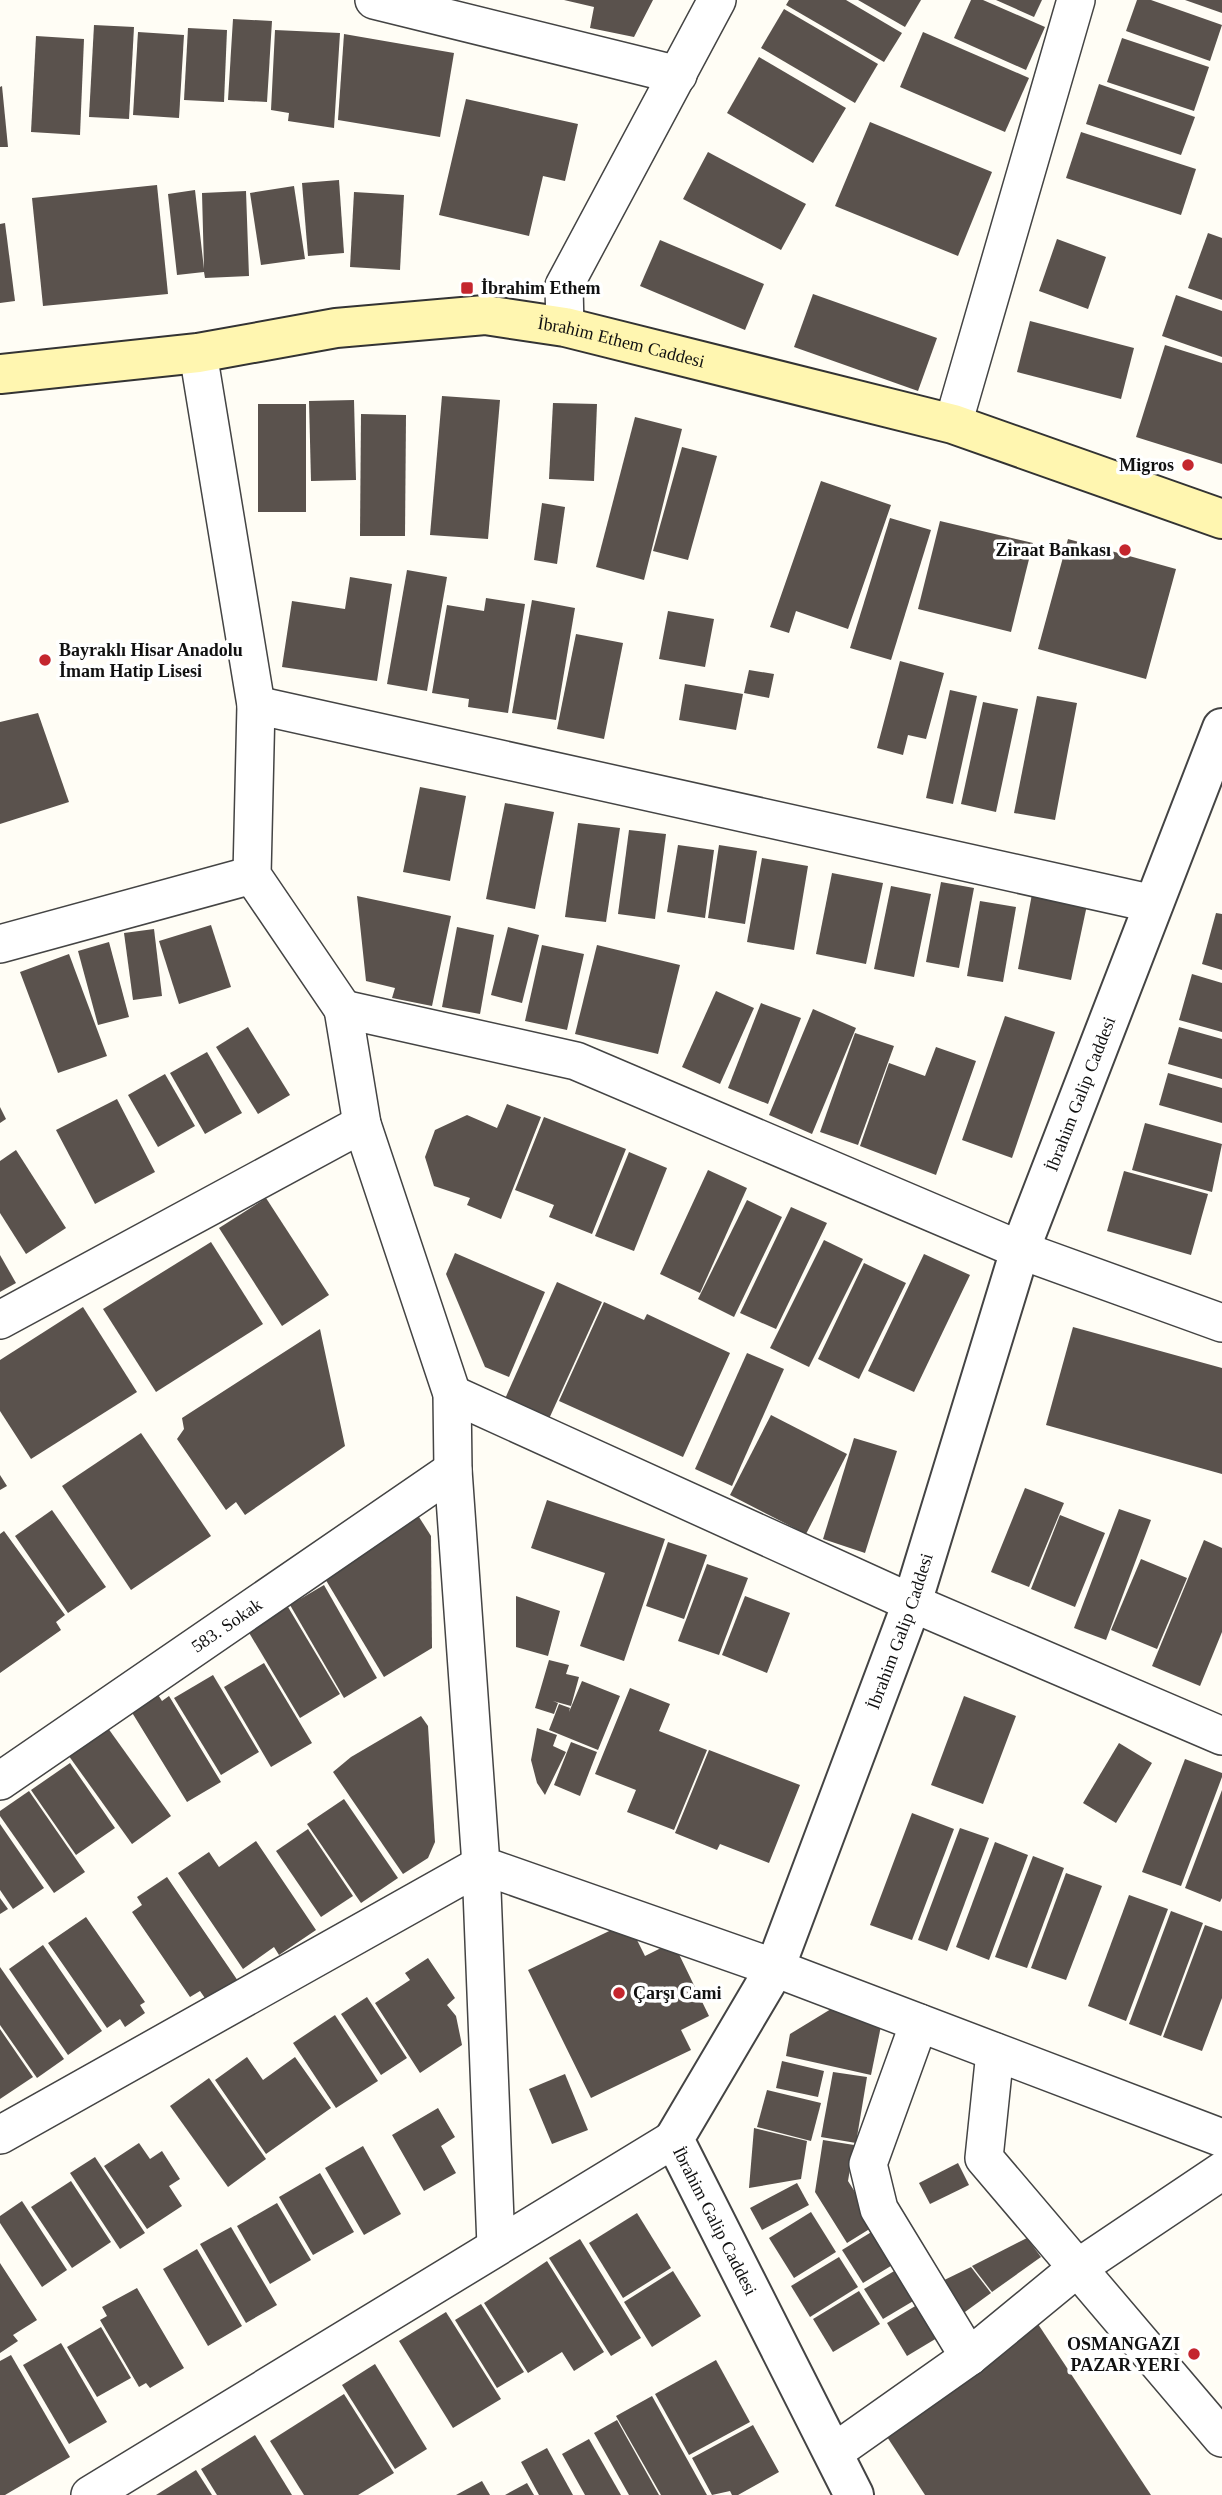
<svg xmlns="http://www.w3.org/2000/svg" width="1222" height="2495" font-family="Georgia,serif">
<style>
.building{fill:#5a524d}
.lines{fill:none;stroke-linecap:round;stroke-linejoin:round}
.minor-casing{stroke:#444;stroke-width:40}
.tertiary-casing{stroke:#444;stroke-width:42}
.secondary-casing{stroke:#333;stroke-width:42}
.minor{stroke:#fff;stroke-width:37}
.tertiary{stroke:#fff;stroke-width:38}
.secondary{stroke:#fff6b0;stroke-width:38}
.poi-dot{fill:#c4262e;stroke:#fff;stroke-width:2.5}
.labels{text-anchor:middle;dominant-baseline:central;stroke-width:7;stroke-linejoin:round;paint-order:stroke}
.poi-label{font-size:18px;font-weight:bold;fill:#111;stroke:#fff;text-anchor:start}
.street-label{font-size:18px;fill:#111;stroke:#fff}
</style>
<rect width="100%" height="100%" fill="#fffdf5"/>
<g class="building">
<path d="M564,0H653L634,37L590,28L594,7Z"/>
<path d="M789,0H846L902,33L884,62L786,5Z"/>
<path d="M858,0H921L905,27Z"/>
<path d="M971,0H983L1045,27L1026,70L954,38Z"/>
<path d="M996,0H1042L1034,17Z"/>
<path d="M1137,0H1151L1222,25L1210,61L1126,31Z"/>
<path d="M1185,0H1222V13Z"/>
<path d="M784,9L878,64L855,103L761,48Z"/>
<path d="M233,19L272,21L267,102L228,100Z"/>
<path d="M94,25L134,27L129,119L89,117Z"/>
<path d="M188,28L227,30L224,102L184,100Z"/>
<path d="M275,30L340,33L334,128L288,121L289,113L271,110Z"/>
<path d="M138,32L184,35L179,118L133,115Z"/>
<path d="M923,32L1029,78L1005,132L900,87Z"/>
<path d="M344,34L454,53L440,137L338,120Z"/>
<path d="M36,36L84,39L80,135L31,132Z"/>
<path d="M1122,38L1209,67L1194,111L1107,82Z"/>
<path d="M759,57L846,108L813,163L727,113Z"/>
<path d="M1099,84L1195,117L1181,155L1086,124Z"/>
<path d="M2,86L8,147H0V87Z"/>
<path d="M466,99L578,124L565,181L543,176L529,236L439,215Z"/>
<path d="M870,122L992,172L958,256L835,206Z"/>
<path d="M1081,132L1196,169L1181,215L1066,178Z"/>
<path d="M708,152L806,204L781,250L683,199Z"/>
<path d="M339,180L344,253L308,256L302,183Z"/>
<path d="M157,185L168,294L43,306L32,198Z"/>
<path d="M294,186L305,259L261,265L250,193Z"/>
<path d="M195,190L204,269L202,193L246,191L249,276L205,278L204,272L177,275L168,194Z"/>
<path d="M354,192L404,195L400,270L350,267Z"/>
<path d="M5,223L15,301L0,303V224Z"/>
<path d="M1208,233L1222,238V300L1188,288Z"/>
<path d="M1057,239L1106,257L1088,309L1039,291Z"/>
<path d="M660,240L764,284L745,330L640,286Z"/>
<path d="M813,294L937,338L918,391L794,347Z"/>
<path d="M1176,295L1222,311V357L1162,336Z"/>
<path d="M1030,321L1134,348L1121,399L1017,372Z"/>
<path d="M1165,345L1222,363V464L1136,437Z"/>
<path d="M442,396L500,400L488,539L430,535Z"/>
<path d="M354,400L356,480L311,481L309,401Z"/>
<path d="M553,403L597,404L594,481L549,479Z"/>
<rect x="258" y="404" width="48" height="108"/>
<path d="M361,414L406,415L405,536H360Z"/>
<path d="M635,417L682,429L644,580L596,567Z"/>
<path d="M682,447L717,456L688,560L653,551Z"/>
<path d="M821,481L891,505L848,629L796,611L789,633L770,627Z"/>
<path d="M542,503L565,507L557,564L534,560Z"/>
<path d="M890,518L931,530L891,660L850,648Z"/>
<path d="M940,521L1033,543L1011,632L918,609Z"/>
<path d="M1068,539L1176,569L1146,679L1038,649Z"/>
<path d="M407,570L447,577L427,691L387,684Z"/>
<path d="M350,577L392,584L377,681L282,667L292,601L345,609Z"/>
<path d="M486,598L525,604L508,713L468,707L469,699L432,693L447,605L484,611Z"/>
<path d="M532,600L575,608L556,720L512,713Z"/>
<path d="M668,611L714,619L705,667L659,659Z"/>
<path d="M576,634L623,643L604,739L557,729Z"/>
<path d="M900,661L944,673L926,739L908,735L903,755L877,748Z"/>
<path d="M749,670L774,674L769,698L744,693Z"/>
<path d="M685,684L743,694L736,730L679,720Z"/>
<path d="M950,690L977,696L953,804L926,798Z"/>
<path d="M1037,696L1077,703L1055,820L1014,813Z"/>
<path d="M983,702L1018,709L996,812L961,804Z"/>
<path d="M38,713L69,802L0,824V722Z"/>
<path d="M420,787L466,796L450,881L403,872Z"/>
<path d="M505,803L554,812L535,909L486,899Z"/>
<path d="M578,823L620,828L606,922L565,917Z"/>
<path d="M629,830L666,834L655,919L618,914Z"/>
<path d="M678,845L714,850L705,918L667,912Z"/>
<path d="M719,845L757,851L745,924L708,918Z"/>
<path d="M762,858L808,866L794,950L747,942Z"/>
<path d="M832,873L883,883L866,964L816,954Z"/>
<path d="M941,882L974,888L959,968L926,962Z"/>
<path d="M891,886L931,894L914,977L874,969Z"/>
<path d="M1032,894L1087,905L1071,980L1018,969Z"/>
<path d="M357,896L451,916L432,1006L392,998L395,988L366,981Z"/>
<path d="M980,901L1016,907L1003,982L967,976Z"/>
<path d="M1216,913L1222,914V970L1202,964Z"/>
<path d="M211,925L231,987L179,1004L159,941Z"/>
<path d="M457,927L494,935L480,1014L442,1007Z"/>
<path d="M508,927L539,935L522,1003L491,995Z"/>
<path d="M154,929L162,996L133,1000L124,933Z"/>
<path d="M109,942L129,1017L98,1025L78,951Z"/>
<path d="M542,945L584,954L567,1030L525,1021Z"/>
<path d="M597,945L680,965L658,1054L575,1034Z"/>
<path d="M69,954L107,1056L58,1073L20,972Z"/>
<path d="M1192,974L1222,983V1032L1179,1020Z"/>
<path d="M716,991L754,1008L720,1084L682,1067Z"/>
<path d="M761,1003L801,1018L768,1104L728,1088Z"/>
<path d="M813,1009L856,1028L812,1134L769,1115Z"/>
<path d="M1005,1016L1055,1032L1012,1158L962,1140Z"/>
<path d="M248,1027L290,1095L258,1114L216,1047Z"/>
<path d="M1179,1027L1222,1039V1079L1168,1064Z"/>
<path d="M855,1033L894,1046L858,1145L820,1132Z"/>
<path d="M936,1047L976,1061L936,1175L860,1146L889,1063L925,1076Z"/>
<path d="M207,1052L242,1113L205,1134L170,1073Z"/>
<path d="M1168,1073L1222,1088V1123L1159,1105Z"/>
<path d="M165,1074L195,1126L158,1147L128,1095Z"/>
<path d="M117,1099L155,1172L95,1204L56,1130Z"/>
<path d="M507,1104L541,1117L501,1219L467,1205L470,1198L434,1186L425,1157L435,1130L467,1115L497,1128Z"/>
<path d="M0,1107L6,1119L0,1123Z"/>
<path d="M544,1117L626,1149L592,1234L549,1217L554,1205L515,1190Z"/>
<path d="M1145,1123L1222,1144L1212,1192L1132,1170Z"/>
<path d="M16,1150L66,1228L26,1254L0,1213V1161Z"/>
<path d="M629,1152L667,1168L634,1251L595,1236Z"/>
<path d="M708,1170L747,1188L700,1293L660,1274Z"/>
<path d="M1124,1171L1208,1194L1191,1255L1107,1231Z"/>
<path d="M266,1198L329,1295L282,1326L219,1228Z"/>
<path d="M747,1200L782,1217L734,1317L698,1299Z"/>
<path d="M791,1207L827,1223L776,1329L740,1313Z"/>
<path d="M824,1240L863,1259L809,1367L770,1348Z"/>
<path d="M211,1242L263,1324L156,1392L103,1309Z"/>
<path d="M455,1253L545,1292L509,1377L485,1367L446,1274Z"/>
<path d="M924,1254L970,1275L914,1392L868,1371Z"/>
<path d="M0,1255L16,1283L0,1292Z"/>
<path d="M864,1263L906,1283L859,1379L818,1359Z"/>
<path d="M557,1282L602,1302L548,1421L504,1401Z"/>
<path d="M604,1302L644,1320L647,1314L730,1353L683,1457L559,1401Z"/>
<path d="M83,1307L137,1392L31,1459L0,1411V1360Z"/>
<path d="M1073,1327L1222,1368V1474L1046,1425Z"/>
<path d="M320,1329L345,1446L245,1515L236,1502L226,1510L177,1439L184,1429L182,1418Z"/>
<path d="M747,1353L784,1369L732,1486L695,1469Z"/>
<path d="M771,1415L847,1454L806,1534L730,1495Z"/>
<path d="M141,1433L211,1536L131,1590L62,1486Z"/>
<path d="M854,1438L897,1451L865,1553L823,1539Z"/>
<path d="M0,1475L7,1486L0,1490Z"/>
<path d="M1025,1488L1064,1503L1029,1587L991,1572Z"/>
<path d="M547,1500L665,1539L624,1661L580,1646L605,1573L531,1548Z"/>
<path d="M1119,1509L1151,1520L1106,1640L1074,1628Z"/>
<path d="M52,1510L106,1587L68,1613L15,1536Z"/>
<path d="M1060,1515L1105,1533L1075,1607L1031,1589Z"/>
<path d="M419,1517L431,1536L432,1648L384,1677L321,1572Z"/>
<path d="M4,1531L65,1615L56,1622L61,1630L0,1673V1534Z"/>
<path d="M1204,1540L1222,1548V1632L1200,1686L1152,1666Z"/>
<path d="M668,1542L707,1555L684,1619L646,1606Z"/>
<path d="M1141,1559L1187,1578L1157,1649L1111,1630Z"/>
<path d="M707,1564L748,1578L719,1655L678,1641Z"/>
<path d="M324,1585L377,1678L344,1698L290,1605Z"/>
<path d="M516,1596L560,1611L548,1656L516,1647Z"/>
<path d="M745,1596L790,1613L767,1673L722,1655Z"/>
<path d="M288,1607L340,1694L300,1718L248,1631Z"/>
<path d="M549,1660L569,1665L566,1674L579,1677L571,1706L553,1701L558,1703L554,1714L535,1708Z"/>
<path d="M264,1663L312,1743L271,1767L224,1687Z"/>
<path d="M213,1675L259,1752L221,1775L174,1698Z"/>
<path d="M582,1681L620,1696L598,1750L549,1730L559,1704L570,1708L569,1712Z"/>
<path d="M630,1688L670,1704L659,1731L707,1750L674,1830L627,1812L636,1790L595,1774Z"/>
<path d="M155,1690L162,1701L169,1696L221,1782L187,1802L128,1706Z"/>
<path d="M964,1696L1016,1716L983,1804L931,1785Z"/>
<path d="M421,1716L428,1726L435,1842L428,1858L403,1874L333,1772L351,1757Z"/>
<path d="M100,1717L171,1816L132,1844L61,1745Z"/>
<path d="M537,1728L557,1735L553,1746L566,1752L545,1795L537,1783L531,1760Z"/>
<path d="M571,1742L597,1752L580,1796L554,1785Z"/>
<path d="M1119,1743L1152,1763L1116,1823L1083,1803Z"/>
<path d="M709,1750L800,1785L769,1863L720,1844L717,1850L675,1833Z"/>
<path d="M1185,1759L1222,1773V1777L1181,1886L1142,1872Z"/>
<path d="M70,1763L115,1828L76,1855L31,1790Z"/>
<path d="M1222,1790V1898L1220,1902L1185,1888Z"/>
<path d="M29,1791L85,1872L54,1893L0,1816V1811Z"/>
<path d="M344,1799L398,1878L361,1903L307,1824Z"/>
<path d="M912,1813L954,1829L912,1940L870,1925Z"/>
<path d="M0,1824L44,1888L13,1909L0,1890Z"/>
<path d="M960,1828L989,1838L947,1951L918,1940Z"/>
<path d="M308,1829L353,1896L321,1917L276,1851Z"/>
<path d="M256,1841L316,1930L279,1955L274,1947L243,1969L178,1873L209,1852L219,1867Z"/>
<path d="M995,1842L1028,1855L989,1960L956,1947Z"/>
<path d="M1033,1856L1064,1868L1027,1968L995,1957Z"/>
<path d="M1066,1873L1102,1886L1066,1980L1031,1968Z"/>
<path d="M167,1877L238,1981L207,2001L200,1991L190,1997L132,1912L142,1905L137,1897Z"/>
<path d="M1129,1895L1168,1909L1126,2021L1088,2006Z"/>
<path d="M0,1898L8,1909L0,1914Z"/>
<path d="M1171,1911L1203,1923L1161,2036L1129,2024Z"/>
<path d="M86,1917L145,2002L140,2005L145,2013L125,2027L120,2019L107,2028L48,1943Z"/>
<path d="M628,1922L645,1956L673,1942L709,2016L681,2030L691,2050L591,2098L528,1970Z"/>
<path d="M1205,1925L1222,1931V1998L1202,2051L1163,2037Z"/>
<path d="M43,1945L102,2031L68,2055L9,1969Z"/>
<path d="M428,1958L455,1998L447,2005L456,2016L462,2045L420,2073L375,2003L410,1980L405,1973Z"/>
<path d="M0,1967L64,2059L37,2078L0,2025Z"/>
<path d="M367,1997L407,2058L381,2075L341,2014Z"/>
<path d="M831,2009L882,2021L871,2075L786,2056L790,2034Z"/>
<path d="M335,2015L378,2081L336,2108L293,2043Z"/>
<path d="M0,2029L33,2077L0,2099Z"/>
<path d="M247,2057L263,2080L295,2057L331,2108L266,2154L215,2080Z"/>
<path d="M782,2061L824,2071L818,2097L776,2088Z"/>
<path d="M833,2072L867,2077L856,2143L821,2137Z"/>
<path d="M565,2074L588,2130L552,2144L529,2089Z"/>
<path d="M209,2078L266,2159L228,2187L170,2106Z"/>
<path d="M767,2090L821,2103L811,2141L757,2127Z"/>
<path d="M438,2108L455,2137L441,2146L456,2173L424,2191L392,2135Z"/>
<path d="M754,2128L807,2141L801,2179L749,2188Z"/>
<path d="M823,2140L854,2145L848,2181L876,2225L847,2243L815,2192Z"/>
<path d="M139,2143L150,2159L162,2151L180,2179L169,2186L182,2206L147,2229L104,2166Z"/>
<path d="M363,2146L401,2214L364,2235L325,2168Z"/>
<path d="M95,2157L145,2233L120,2249L70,2173Z"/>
<path d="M958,2163L969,2185L930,2204L919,2183Z"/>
<path d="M320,2173L354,2232L313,2255L279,2197Z"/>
<path d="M71,2181L111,2242L72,2268L31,2207Z"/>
<path d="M797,2183L809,2205L762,2230L750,2208Z"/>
<path d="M22,2201L67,2270L42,2287L0,2223V2216Z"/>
<path d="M277,2203L311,2260L270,2284L237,2226Z"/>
<path d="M811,2212L836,2252L794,2278L769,2238Z"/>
<path d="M637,2213L671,2268L623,2298L589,2243Z"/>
<path d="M231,2227L277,2305L246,2323L200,2244Z"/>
<path d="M878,2228L899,2261L863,2283L842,2250Z"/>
<path d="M1027,2238L1041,2257L992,2292L972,2266Z"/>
<path d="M580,2239L641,2338L611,2356L549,2258Z"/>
<path d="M197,2249L242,2326L208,2346L163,2269Z"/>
<path d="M839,2257L858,2287L810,2317L791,2286Z"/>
<path d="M547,2261L604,2352L574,2371L562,2352L528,2373L484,2303Z"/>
<path d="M0,2263L37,2320L13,2335L18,2341L0,2353Z"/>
<path d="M901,2267L920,2297L883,2319L864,2289Z"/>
<path d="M971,2267L991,2293L954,2320L930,2287Z"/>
<path d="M673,2271L701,2316L652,2347L624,2302Z"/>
<path d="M137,2288L184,2368L150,2388L146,2383L139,2387L100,2320L107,2316L102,2307Z"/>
<path d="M859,2291L880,2324L833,2352L813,2319Z"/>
<path d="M922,2302L942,2335L907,2356L887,2323Z"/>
<path d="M481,2304L524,2372L497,2388L455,2320Z"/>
<path d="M446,2312L501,2399L453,2428L399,2341Z"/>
<path d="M1036,2321L1151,2495H925L878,2423Z"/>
<path d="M101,2327L131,2378L97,2397L67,2347Z"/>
<path d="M61,2343L107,2422L69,2444L23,2365Z"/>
<path d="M11,2355L70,2457L5,2495H0V2361Z"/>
<path d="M716,2360L750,2422L689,2455L655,2394Z"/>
<path d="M375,2364L427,2449L395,2469L342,2385Z"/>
<path d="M344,2394L394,2473L358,2495H304L270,2441Z"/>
<path d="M652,2396L707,2495H661L616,2416Z"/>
<path d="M617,2420L659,2495H629L594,2433Z"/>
<path d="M753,2425L779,2472L738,2495H732L730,2491L712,2495L692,2458Z"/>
<path d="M255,2435L292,2495H217L201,2469Z"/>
<path d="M589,2439L621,2495H585L562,2454Z"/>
<path d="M547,2448L573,2495H539L521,2462Z"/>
<path d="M196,2470L212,2495H156Z"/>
<path d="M482,2481L490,2495H456Z"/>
<path d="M527,2483L534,2495H505Z"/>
</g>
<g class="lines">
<g class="minor-casing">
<g id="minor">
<path d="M374,0L678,75"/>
<path d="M565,327L564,286L717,0"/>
<path d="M198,353L256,705L252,875L343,1009"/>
<path d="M953,424L1076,0"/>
<path d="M256,705L1154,904"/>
<path d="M0,944L252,875"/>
<path d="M0,1320L362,1124"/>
<path d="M1222,1323L1020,1250L576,1061L343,1009L362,1124L452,1394L453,1470L481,1865L775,1968L1222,2138"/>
<path d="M452,1394L912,1603L1222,1736"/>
<path id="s1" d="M0,1781L453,1470"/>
<path d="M919,2023L868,2164L879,2209L969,2357"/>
<path d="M995,2052L984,2158L1222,2438"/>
<path d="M0,2135L481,1865L496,2246"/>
<path d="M833,2453L969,2357L1076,2269L1222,2171"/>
<path d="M90,2495L674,2139"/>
</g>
</g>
<g class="tertiary-casing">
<g id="tertiary">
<path id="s2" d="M854,2495L674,2139L775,1968L912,1603L1020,1250L1222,728"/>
</g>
</g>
<g class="secondary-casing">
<g id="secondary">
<path id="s3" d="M0,374L198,353L336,328L485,315L565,327L953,424L1222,519"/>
</g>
</g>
<use href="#minor" class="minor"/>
<use href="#tertiary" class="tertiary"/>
<use href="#secondary" class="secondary"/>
</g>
<g class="poi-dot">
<rect x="460" y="281" width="14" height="14" rx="3.5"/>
<circle cx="1188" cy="465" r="7"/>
<circle cx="1125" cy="550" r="7"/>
<circle cx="45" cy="660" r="7"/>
<circle cx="619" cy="1993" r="7"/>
<circle cx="1194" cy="2354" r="7"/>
</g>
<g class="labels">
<g class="poi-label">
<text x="481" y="288">İbrahim Ethem</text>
<text x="1174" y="465" text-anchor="end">Migros</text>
<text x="1111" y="550" text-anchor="end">Ziraat Bankası</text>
<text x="59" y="650">Bayraklı Hisar Anadolu<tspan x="59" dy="21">İmam Hatip Lisesi</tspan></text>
<text x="633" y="1993">Çarşı Cami</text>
<text x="1180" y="2344" text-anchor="end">OSMANGAZI<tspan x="1180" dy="21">PAZAR YERI</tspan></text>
</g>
<g class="street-label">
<text stroke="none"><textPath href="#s3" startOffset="628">İbrahim Ethem Caddesi</textPath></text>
<text stroke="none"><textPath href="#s2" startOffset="1524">İbrahim Galip Caddesi</textPath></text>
<text stroke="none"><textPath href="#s1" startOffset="275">583. Sokak</textPath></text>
<text stroke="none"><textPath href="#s2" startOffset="957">İbrahim Galip Caddesi</textPath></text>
<text transform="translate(715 2221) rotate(63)">İbrahim Galip Caddesi</text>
</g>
</g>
</svg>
